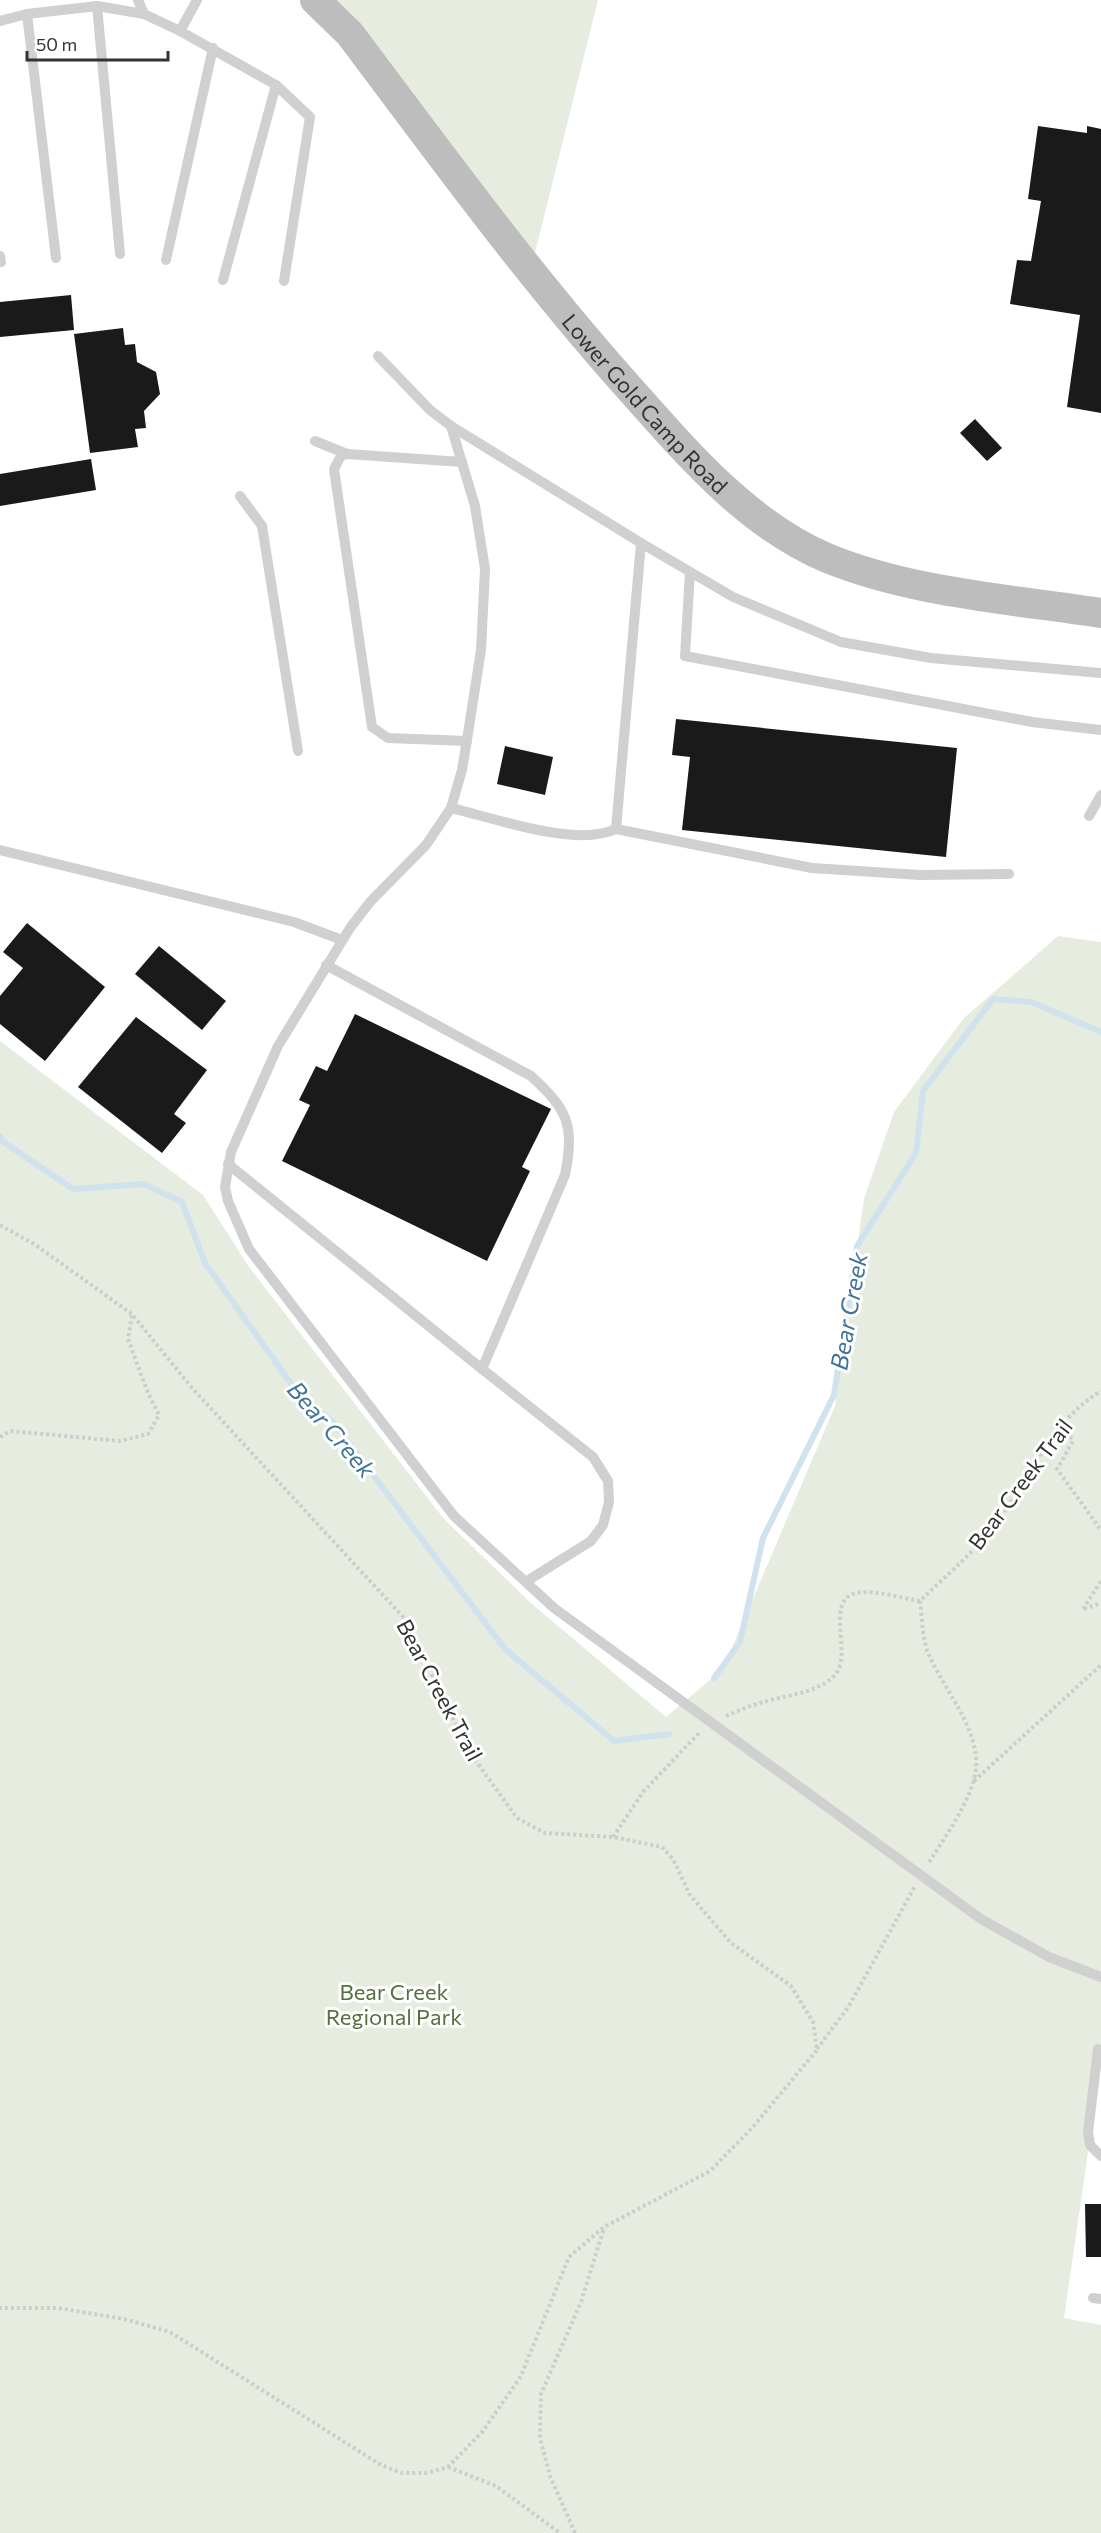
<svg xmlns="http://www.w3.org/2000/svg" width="1101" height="2533" font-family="Commissioner,sans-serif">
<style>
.green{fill:#e6ecdf}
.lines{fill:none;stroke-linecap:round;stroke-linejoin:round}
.stream{stroke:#cfe2ee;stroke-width:6}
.building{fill:#1a1a1a}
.path{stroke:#cdcdcd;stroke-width:4;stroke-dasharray:3 3;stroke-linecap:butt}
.lane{stroke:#d0d0d0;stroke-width:10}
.secondary{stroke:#bdbdbd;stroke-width:30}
.labels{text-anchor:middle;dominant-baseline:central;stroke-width:6;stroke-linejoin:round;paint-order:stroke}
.street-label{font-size:22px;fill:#333;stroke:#fff}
.park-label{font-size:22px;fill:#56703f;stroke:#fff}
.water-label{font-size:24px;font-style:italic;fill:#3f7597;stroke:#fff}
</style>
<rect width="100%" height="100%" fill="#fff"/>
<g class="green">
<path d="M314,0H598L530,273Z"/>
<path d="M1058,936L1101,942V2063L1064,2318L1101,2325V2533H0V1041L203,1195L249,1267L444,1519L532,1604L666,1717L723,1669L835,1406L864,1199L894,1112L964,1018Z"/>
</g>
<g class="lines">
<g class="stream">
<path d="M0,1136L2,1141L73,1189L144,1184L182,1202L205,1263L297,1392L333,1422L505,1649L614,1741L669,1734"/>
<path d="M714,1678L740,1642L763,1538L834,1395L857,1246L916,1153L923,1091L993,999L1031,1002L1101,1032"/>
</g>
</g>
<g class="building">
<path d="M1038,126L1087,133V126L1101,129V413L1067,407L1080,315L1010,304L1017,260L1031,261L1041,201L1028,199Z"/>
<path d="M71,295L74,330L0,337V302Z"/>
<path d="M123,328L125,345L135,344L137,362L156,372L160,394L144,411L146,428L135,429L138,447L90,453L74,334Z"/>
<path d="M975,419L1002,448L987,461L960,433Z"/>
<path d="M91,459L96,490L0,506V474Z"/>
<path d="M676,719L957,748L946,857L682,830L690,757L672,755Z"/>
<path d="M505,746L553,757L545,795L497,784Z"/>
<path d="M27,923L105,987L45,1061L0,1024V996L23,968L3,952Z"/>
<path d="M159,946L226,1001L202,1030L135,974Z"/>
<path d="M355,1014L551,1109L522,1167L530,1171L487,1261L282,1161L310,1105L299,1100L316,1066L327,1071Z"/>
<path d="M136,1017L207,1070L174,1114L186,1123L162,1153L78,1087Z"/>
<path d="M1085,2204H1101V2257H1086Z"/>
</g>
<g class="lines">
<g class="path">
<path d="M0,1225L34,1244L132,1314L192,1388L405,1619L468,1750L517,1818L545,1833L613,1837L662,1847L673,1859L690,1895L731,1943L791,1986L813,2022L817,2050L752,2128L710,2171L604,2227L569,2257L521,2376L483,2431L448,2467L427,2473H402L381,2465L170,2332L124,2319L58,2308H0"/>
<path d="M1064,1426L1073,1441L1057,1469L1101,1530"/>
<path d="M0,1437L10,1431L120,1441L148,1434L159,1415L148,1393L128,1339L132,1315"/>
<path d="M920,1601C922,1617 922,1640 929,1655C946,1694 988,1738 973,1783C963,1813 944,1838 928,1864"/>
<path d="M1083,1609L1101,1581"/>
<path d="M1084,1609L1101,1603"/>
<path d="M726,1716C736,1712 746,1707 757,1704C781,1695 815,1695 834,1676C856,1655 818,1592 865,1592C882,1592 902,1598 920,1601C944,1577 973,1554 994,1526C1028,1481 1051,1421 1101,1391"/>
<path d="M974,1781L1101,1665"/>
<path d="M613,1837L643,1792L700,1732"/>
<path d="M817,2049L849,2006L915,1886"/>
<path d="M448,2467L496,2486L560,2533"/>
<path d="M575,2533L550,2476L540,2438L541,2394L581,2302L604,2228"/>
</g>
<g class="lane">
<path d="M138,0L144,14"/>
<path d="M97,6L120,254"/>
<path d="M27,14L56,258"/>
<path d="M0,21L27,14L97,6L144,14L180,31L276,85L310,117L284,281"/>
<path d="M180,31L197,0"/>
<path d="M0,256L1,262"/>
<path d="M166,260L213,48"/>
<path d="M223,280L276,85"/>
<path d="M378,356L430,410L451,426L475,506L485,569L481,650L469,727L462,770L451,808L426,845L370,902L350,928L278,1046L231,1152L225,1187L228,1201L249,1249L454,1516L554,1608L981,1919L1049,1957L1101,1977"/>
<path d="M315,441L347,454"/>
<path d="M462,462L347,454L341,456L334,469L372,727L388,738L467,741"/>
<path d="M240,496L262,526L298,751"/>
<path d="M641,543L733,597L841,642L931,658L1101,673"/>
<path d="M690,572L685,656L1032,722L1101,730"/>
<path d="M451,808C495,818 575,848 616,829L641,543L451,426"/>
<path d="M1089,816L1101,795"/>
<path d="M616,829L812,868L920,875L1009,874"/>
<path d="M0,850L294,922L342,940"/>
<path d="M228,1164L482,1369L565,1175C575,1124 567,1109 531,1076L326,965"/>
<path d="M482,1369L593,1457L608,1481L609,1502L603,1525L591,1541L527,1581"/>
<path d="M1098,2049L1088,2132L1090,2145L1101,2156"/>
<path d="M1093,2298L1101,2299"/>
</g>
<path class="secondary" id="s1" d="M315,0L350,34C443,158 534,283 638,398C692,459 751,526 827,558C913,593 1010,599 1101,613"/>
</g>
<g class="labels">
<g class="street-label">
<text stroke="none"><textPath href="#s1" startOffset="522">Lower Gold Camp Road</textPath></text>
<text transform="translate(1020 1484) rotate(-53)">Bear Creek Trail</text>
<text transform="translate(440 1690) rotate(62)">Bear Creek Trail</text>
</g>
<g class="park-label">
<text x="394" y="1991">Bear Creek<tspan x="394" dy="25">Regional Park</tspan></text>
</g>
<g class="water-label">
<text transform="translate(848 1311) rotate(-80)">Bear Creek</text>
<text transform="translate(332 1429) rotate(49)">Bear Creek</text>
</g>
</g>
<path d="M27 51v9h141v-9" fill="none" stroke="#333333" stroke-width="3"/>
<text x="36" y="51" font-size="18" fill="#333333" stroke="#ffffff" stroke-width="4.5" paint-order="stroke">50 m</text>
</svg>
